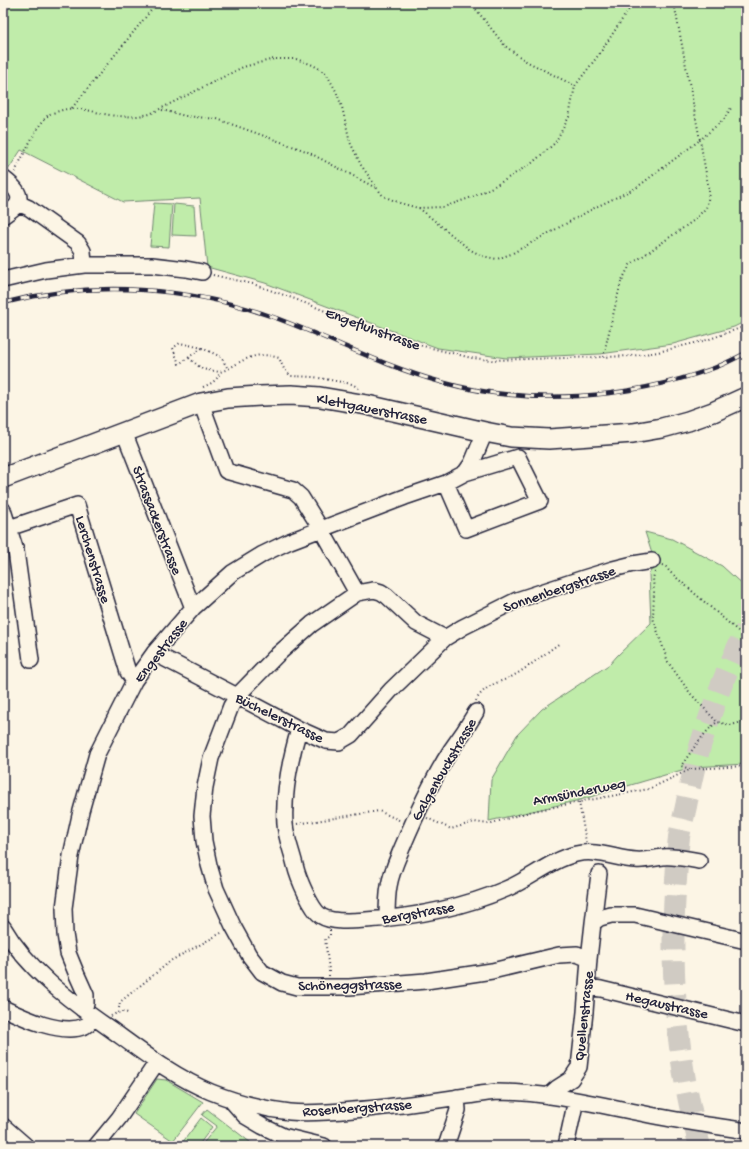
<svg xmlns="http://www.w3.org/2000/svg" width="749" height="1149" viewBox="0 0 749 1149" font-family="'Gochi Hand',sans-serif">
<style>
.green{fill:#c0ecaa;stroke:#718772}
.lines{fill:none;stroke-linecap:round;stroke-linejoin:round}
.highway-tunnel{stroke:#d0cbc3;stroke-width:22;stroke-dasharray:22 11;stroke-linecap:butt}
.minor-casing{stroke:#22223b;stroke-width:18}
.major-casing{stroke:#22223b;stroke-width:22}
.path{stroke:#22223b;stroke-width:2;stroke-dasharray:1 3;stroke-linecap:butt}
.minor{stroke:#fcf5e5;stroke-width:15}
.major{stroke:#fcf5e5;stroke-width:19}
.rail-casing{stroke:#22223b;stroke-width:4.5}
.rail{stroke:#fcf5e5;stroke-width:3;stroke-dasharray:9;stroke-linecap:butt}
.labels{text-anchor:middle;stroke-width:3;stroke-linejoin:round;paint-order:stroke}
.street-label{font-size:15px;fill:#22223b;stroke:#fcf5e5}
</style>
<rect width="100%" height="100%" fill="#fcf5e5"/>
<filter id="ink" filterUnits="userSpaceOnUse"><feTurbulence type="fractalNoise" baseFrequency=".025" numOctaves="2"/><feDisplacementMap in="SourceGraphic" scale="8" xChannelSelector="R" yChannelSelector="G"/><feConvolveMatrix kernelMatrix="1 2 1 2 8 2 1 2 1" color-interpolation-filters="sRGB"/></filter>
<g filter="url(#ink)">
<!-- green -->
<path class="green" d="M3,3H746V321L734,327L673,344L600,354L506,358L438,348L265,283L207,267L200,198L123,202L21,150L6,173L3,171Z
M154,203L172,204L169,247L150,246Z
M174,204L194,206L196,236L172,235Z
M645,532L672,539L722,566L746,588V764L692,767L580,800L489,821L491,780L517,735L542,709L610,664L617,656L651,623L649,574L655,563Z
M157,1079L166,1080L203,1102L173,1141L134,1114Z
M207,1109L255,1146H201L217,1126L202,1115Z
M201,1118L212,1127L198,1146H186L182,1143Z"/>
<g class="lines">
<!-- highway-tunnel -->
<path class="highway-tunnel" d="M700,1146C677,1065 670,975 675,891C677,873 677,855 679,837C681,825 685,813 687,801C692,778 697,753 705,731C716,697 730,662 746,630"/>
<defs>
<path id="minor" d="M3,178C11,184 25,195 16,206C12,210 7,213 3,216
M18,203L29,208L78,243L83,251L84,265
M3,280L46,270L84,265H152L186,269L202,272
M201,403L226,471L293,490L301,497L321,529L357,593
M124,432L193,608
M446,483L466,529L540,501L518,457L465,473
M3,510L16,551L31,660
M9,528L77,505L128,672L134,681
M445,638L416,623L387,596L381,592L374,590L368,591L357,593L312,624L277,655L237,696L231,706L211,758L205,787L202,816L204,841L209,865L216,889L233,926L249,955L262,972L282,983L297,987H349L426,981L492,971L559,955L577,954L589,959
M154,653L237,696L299,729L326,741L339,742L351,735L391,690L445,638L463,627L517,600L584,578L613,569L633,564L652,561
M299,729C290,760 283,792 285,824C286,838 292,852 295,865C298,878 311,909 321,916C332,923 353,921 366,920C414,917 462,908 506,889C530,879 551,860 576,854C597,849 616,859 636,860C645,861 654,858 663,857C675,856 687,859 699,861
M387,919C387,908 387,897 389,886C391,873 397,860 402,848C416,815 431,781 451,750C460,738 468,726 476,712
M593,923L599,874
M3,927C27,969 70,1001 109,1028C141,1051 174,1077 211,1092C236,1102 263,1109 290,1112C311,1114 332,1112 353,1110C401,1107 449,1098 496,1092C560,1092 621,1111 683,1121C704,1125 725,1127 746,1131
M587,987L601,989L746,1024
M3,1008C24,1018 62,1036 85,1026C89,1024 91,1021 94,1018
M82,1009L86,1004V995L77,975L68,953L65,934L64,908L71,856L81,811L97,754L134,681L154,653L193,608L232,573L263,554L290,541L405,497L446,483L465,473L472,463L485,432
M548,1096L557,1088L571,1079L579,1067L585,1012L589,959L593,923L600,918L611,915H635L746,941
M231,1100L245,1116L262,1126L283,1136L324,1146
M3,1126L26,1146
M96,1146L119,1118L157,1062
M446,1146L458,1110L457,1097
M566,1146L576,1100"/>
<path id="major" d="M3,478L201,403L228,398L260,396L291,395L320,397L367,405L485,432L511,437L549,439L633,433L662,428L688,421L713,412L746,397"/>
</defs>
<!-- minor casing -->
<use href="#minor" class="minor-casing"/>
<!-- major casing -->
<use href="#major" class="major-casing"/>
<!-- path -->
<path class="path" d="M471,3L505,46L526,61L575,86
M72,108L157,3
M162,110L185,116L217,119L306,151L376,188
M15,172C22,158 38,122 50,114C52,113 56,112 59,111C79,104 98,115 119,116C130,117 140,116 150,114L243,67L274,59H296L313,65L326,73L336,91L342,107L350,142L361,165L377,188L383,196L400,203L418,208L444,207L475,196L500,183L532,163L555,143L569,117L575,86L600,53L633,3
M419,208L469,249L482,256L497,259L511,254L596,207L636,188L700,140L674,3
M213,275L253,284L295,299L378,332L411,343L472,358L492,360L603,357L631,356L658,352L707,340L746,326
M202,348L179,364L173,348L180,343L202,348L221,357L228,369C246,358 258,351 279,358L284,369L291,376L314,377L352,384L360,389
M603,357L621,282L630,265L693,221L706,208L708,200L709,190L700,140L724,119L731,108
M189,358L202,369L220,372L228,369
M203,387C212,383 217,381 220,372
M662,565L666,567L670,572L746,638
M655,572L653,578L654,592L653,618L668,662L690,693L717,722L731,725L746,721
M476,701C478,696 482,692 486,689C493,683 503,681 511,677C528,668 544,654 560,643
M690,769L681,766C692,751 702,734 717,722
M579,802L586,842
M427,818L451,829L474,822L489,824L529,812L579,802L649,789L691,769L746,766
M297,824L379,811L401,821
M329,976V970L325,939L330,936V930
M119,1008L120,1002L172,960L223,932
M111,1016C116,1013 124,1010 129,1014"/>
<!-- minor -->
<use href="#minor" class="minor"/>
<!-- major -->
<use href="#major" class="major"/>
<defs>
<path id="rail" d="M3,303C94,280 188,286 276,318C332,339 383,366 441,382C530,407 628,399 714,368C725,364 736,358 746,353"/>
</defs>
<!-- rail casing -->
<use href="#rail" class="rail-casing"/>
<!-- rail -->
<use href="#rail" class="rail"/>
</g>
</g>
<g class="labels">
<!-- street labels -->
<g class="street-label">
<text transform="translate(373 328) rotate(20)" y="5">Engefluhstrasse</text>
<text transform="translate(372 408) rotate(11)" y="5">Klettgauerstrasse</text>
<text transform="translate(158 520) rotate(69)" y="5">Strassackerstrasse</text>
<text transform="translate(94 559) rotate(73)" y="5">Lerchenstrasse</text>
<text transform="translate(559 588) rotate(-19)" y="5">Sonnenbergstrasse</text>
<text transform="translate(160 650) rotate(-52)" y="5">Engestrasse</text>
<text transform="translate(280 717) rotate(26)" y="5">Büchelerstrasse</text>
<text transform="translate(443 769) rotate(-60)" y="5">Galgenbuckstrasse</text>
<text transform="translate(579 791) rotate(-11)" y="5">Armsünderweg</text>
<text transform="translate(418 912) rotate(-10)" y="5">Bergstrasse</text>
<text transform="translate(350 984) rotate(-1)" y="5">Schöneggstrasse</text>
<text transform="translate(667 1004) rotate(13)" y="5">Hegaustrasse</text>
<text transform="translate(583 1016) rotate(-84)" y="5">Quellenstrasse</text>
<text transform="translate(357 1107) rotate(-4)" y="5">Rosenbergstrasse</text>
</g>
</g>
<!-- margin -->
<rect width="749" height="1149" fill="none" stroke="#fcf5e5" stroke-width="16"/>
<rect x="8" y="8" width="733" height="1133" fill="none" stroke="#22223b" stroke-width="1.5" filter="url(#ink)"/>
</svg>
